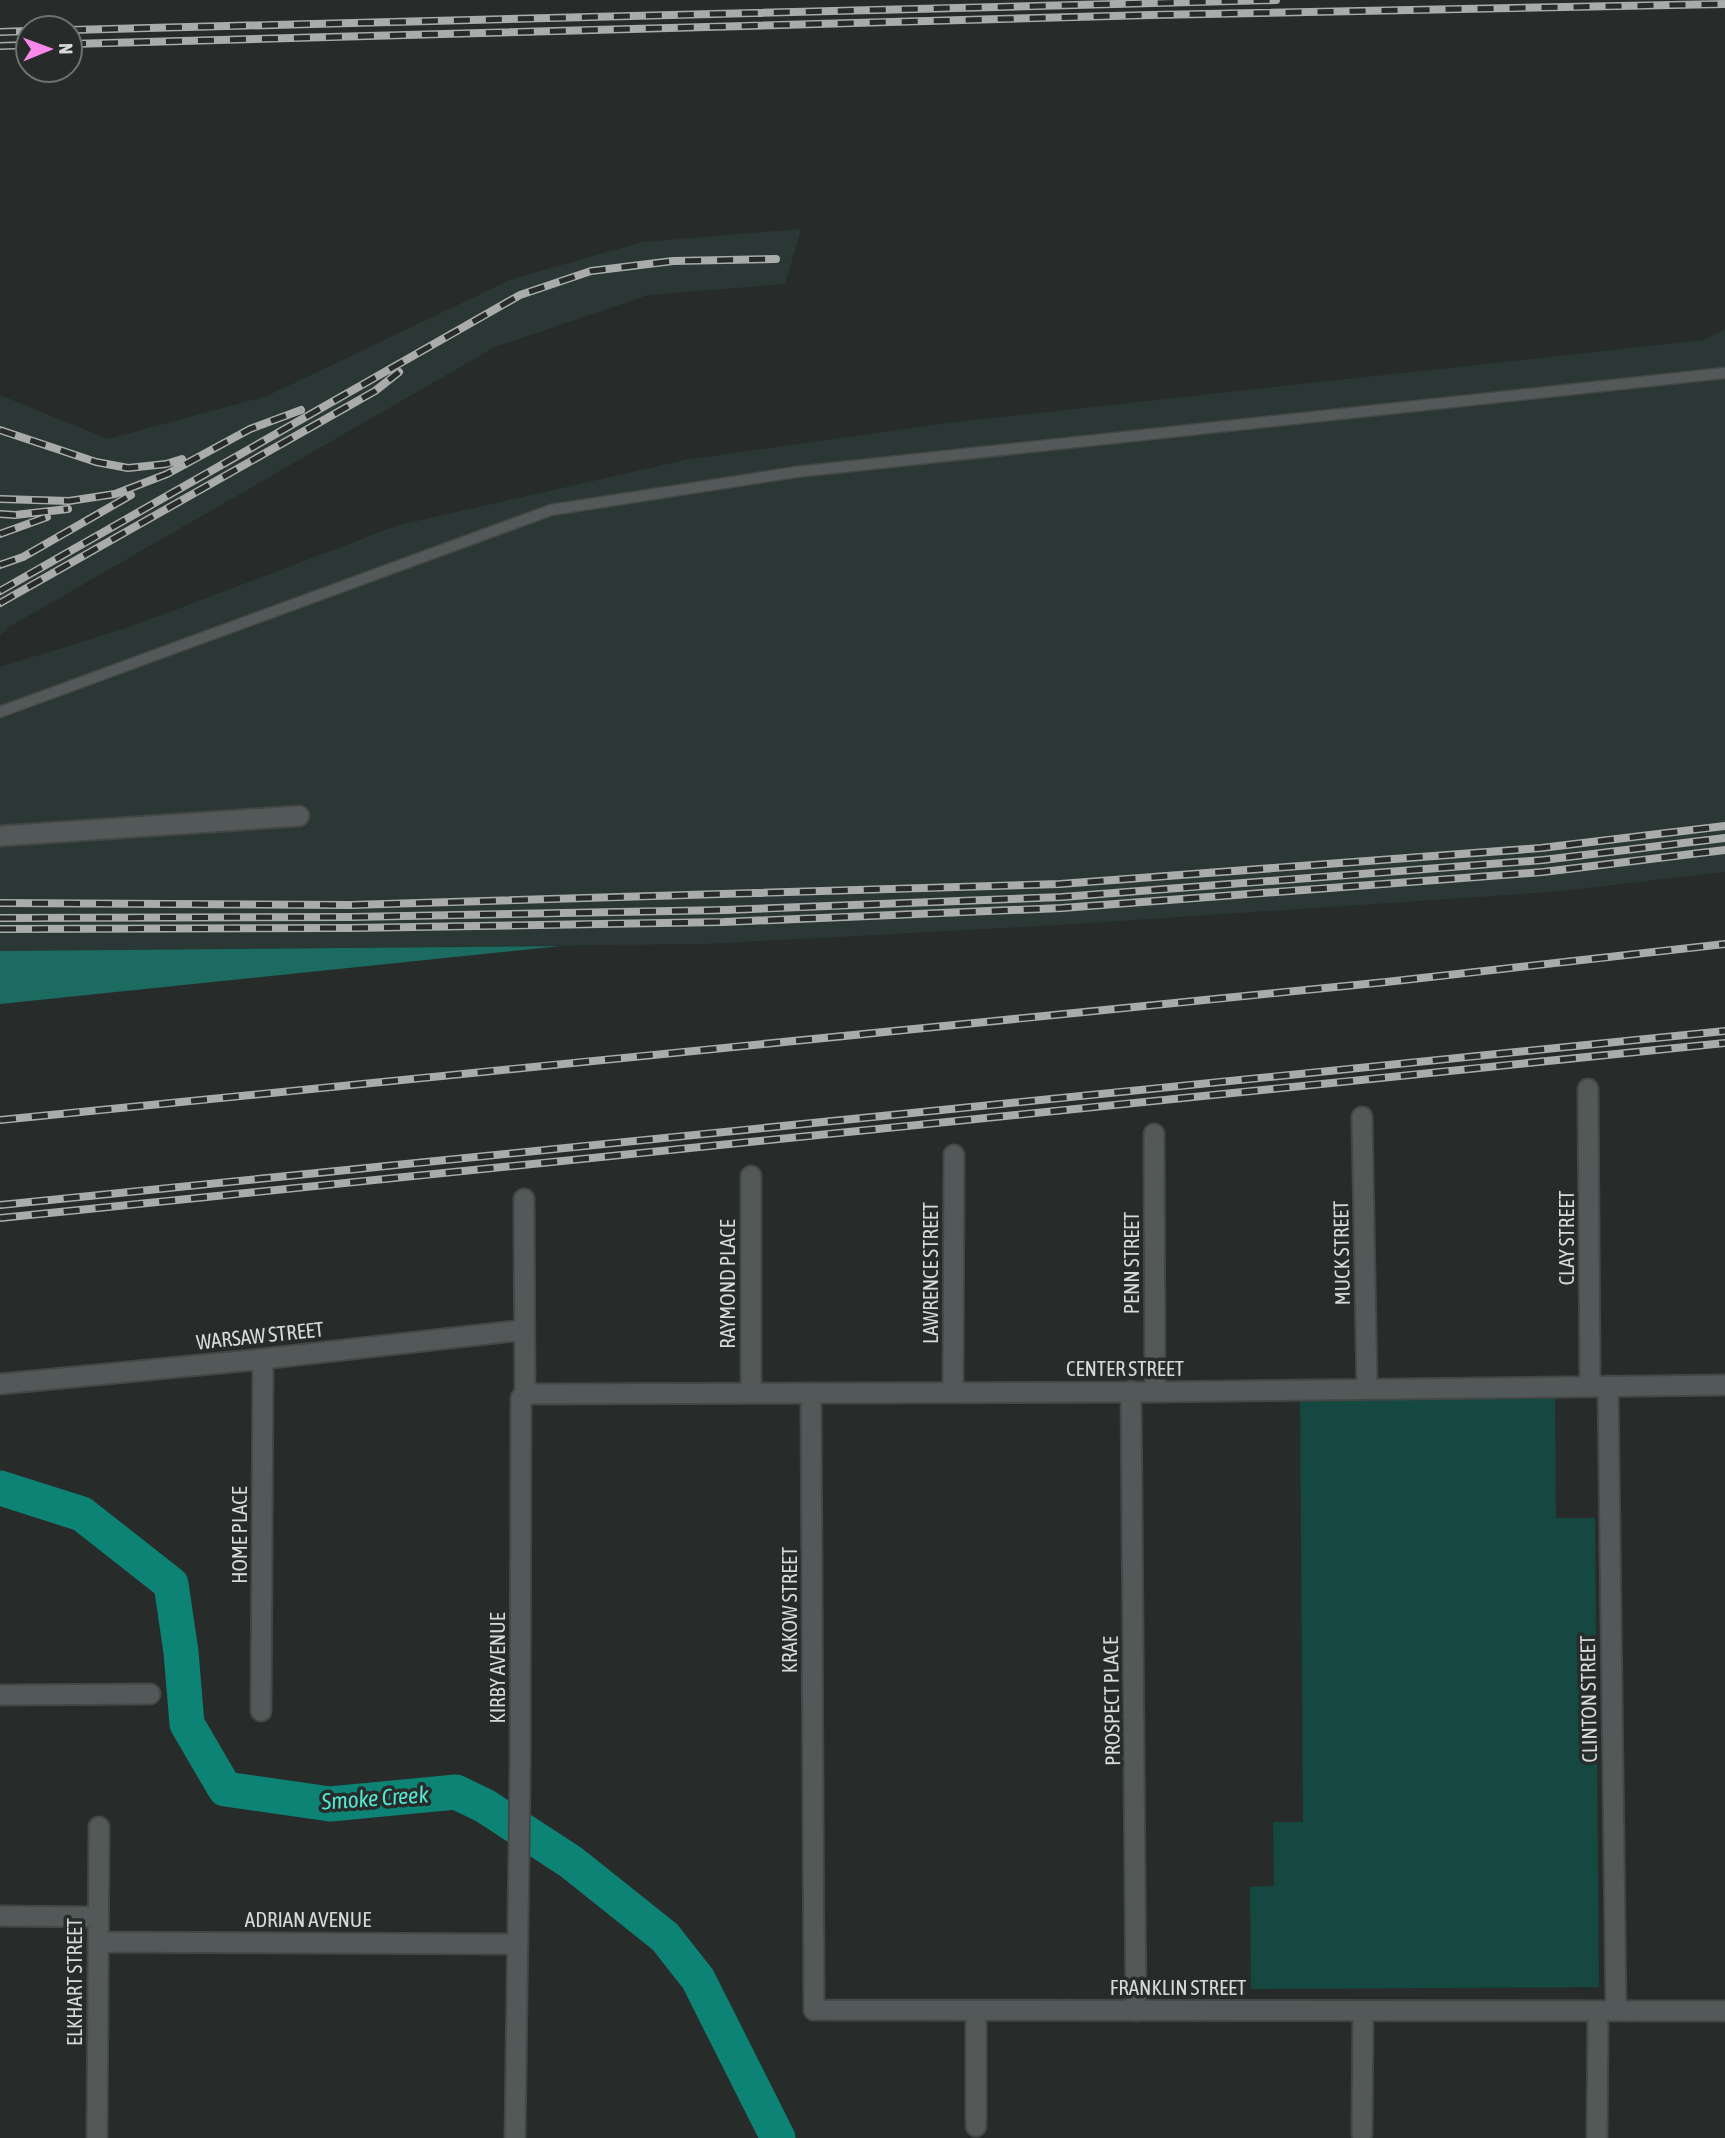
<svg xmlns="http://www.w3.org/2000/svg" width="1725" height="2138" viewBox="0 0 1725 2138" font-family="'Asap Condensed',sans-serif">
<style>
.built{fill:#2b3735}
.green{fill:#144840}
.forest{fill:#1b6b61}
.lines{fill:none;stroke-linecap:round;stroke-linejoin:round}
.river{stroke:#0c8375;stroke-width:35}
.service-casing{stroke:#444746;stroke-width:13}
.minor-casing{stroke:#444746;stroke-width:23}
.service{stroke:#535958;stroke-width:10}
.minor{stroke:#535958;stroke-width:19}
.rail-casing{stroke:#a9acab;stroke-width:8}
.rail{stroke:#272c2b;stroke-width:5;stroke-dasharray:16;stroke-linecap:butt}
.labels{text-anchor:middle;stroke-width:7;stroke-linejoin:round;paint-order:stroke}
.street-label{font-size:21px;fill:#d7dad9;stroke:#272c2b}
.water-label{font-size:23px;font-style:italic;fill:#56e5d0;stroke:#272c2b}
</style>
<rect width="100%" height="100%" fill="#272c2b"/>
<!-- built -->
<path class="built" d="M801,229L785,284L648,295L495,347L9,627L0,635V395L108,439L267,396L512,279L643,242Z
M1725,329V872L1552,892L1059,925L705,944L0,951V667L130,627L399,525L685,460L947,423L1704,340Z"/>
<!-- green -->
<path class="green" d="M1555,1393L1556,1518H1595L1599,1987L1251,1989L1250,1887L1274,1886L1273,1822H1303L1300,1395Z"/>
<!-- forest -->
<path class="forest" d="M561,946L0,1004V951Z"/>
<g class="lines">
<!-- river -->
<path class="river" d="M0,1488L82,1514L171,1584L181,1652L187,1724L225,1789L330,1804L456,1792L485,1806L571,1862L665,1937L698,1979L778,2138"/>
<defs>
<path id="service" d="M0,712L551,510L796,472L1725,373"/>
<path id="minor" d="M0,836L299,816
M1588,1089L1590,1386
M1362,1117L1367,1388
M1154,1134L1155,1392
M751,1176V1393
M0,1384L253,1360L524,1330
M1608,1386L1616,2011
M1131,1391L1136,2011
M953,1392L954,1155
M811,1393L814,2010L1725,2011
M525,1394L1155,1392L1725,1385
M0,1695L150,1694
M261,1711L263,1359
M0,1916L98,1917
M98,1942L517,1944
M976,2011V2126
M1362,2134L1363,2011
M97,2138L99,1827
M515,2138L520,1774L521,1398L525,1394L524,1199
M1597,2138L1598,2011"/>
</defs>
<!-- service casing -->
<use href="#service" class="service-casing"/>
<!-- minor casing -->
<use href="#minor" class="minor-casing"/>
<!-- service -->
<use href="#service" class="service"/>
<!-- minor -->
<use href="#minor" class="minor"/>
<defs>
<path id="rail" d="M70,30L1276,0
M0,32L28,31
M70,44L1151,15L1725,4
M0,46L28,45
M0,430L96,462L128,468L166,464L182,459
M0,499L69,501L115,494L167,474L250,429L301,410
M0,514L15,515L68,509
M0,534L47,517
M0,565L23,557L131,495
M0,591L520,295L591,271L673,261L776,259
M0,603L375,391L399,372
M0,903L351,905L1060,884L1541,848L1725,826
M0,918L352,917L726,910L1062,897L1543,860L1725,838
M0,929L351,928L724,922L1062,908L1543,872L1725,850
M0,1120L1386,982L1725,944
M0,1205L1725,1031
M0,1218L1725,1043"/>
</defs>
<!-- rail casing -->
<use href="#rail" class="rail-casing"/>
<!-- rail -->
<use href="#rail" class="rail"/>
</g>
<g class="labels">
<!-- street labels -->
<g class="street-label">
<text transform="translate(1567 1238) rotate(-90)" y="7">CLAY STREET</text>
<text transform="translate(1342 1253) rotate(-91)" y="7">MUCK STREET</text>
<text transform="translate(1132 1263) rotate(-90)" y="7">PENN STREET</text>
<text transform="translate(931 1273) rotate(-90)" y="7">LAWRENCE STREET</text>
<text transform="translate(728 1284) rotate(-90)" y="7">RAYMOND PLACE</text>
<text transform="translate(260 1336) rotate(-6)" y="7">WARSAW STREET</text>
<text x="1125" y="1376">CENTER STREET</text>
<text transform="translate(240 1535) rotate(-90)" y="7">HOME PLACE</text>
<text transform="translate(790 1610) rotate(-90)" y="7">KRAKOW STREET</text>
<text transform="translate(498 1668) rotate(-90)" y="7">KIRBY AVENUE</text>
<text transform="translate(1589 1699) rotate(-91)" y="7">CLINTON STREET</text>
<text transform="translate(1112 1701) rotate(-91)" y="7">PROSPECT PLACE</text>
<text x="308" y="1927">ADRIAN AVENUE</text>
<text transform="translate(75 1982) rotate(-90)" y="7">ELKHART STREET</text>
<text x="1178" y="1995">FRANKLIN STREET</text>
</g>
<!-- water labels -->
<g class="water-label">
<text transform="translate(375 1798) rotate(-4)" y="8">Smoke Creek</text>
</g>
</g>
<!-- north arrow -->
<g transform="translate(49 49) rotate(89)"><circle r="33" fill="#272c2b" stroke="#6d7271" stroke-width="2"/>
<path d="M0-5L12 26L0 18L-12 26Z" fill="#f888ea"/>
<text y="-10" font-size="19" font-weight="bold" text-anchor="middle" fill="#d7dad9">N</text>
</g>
</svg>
